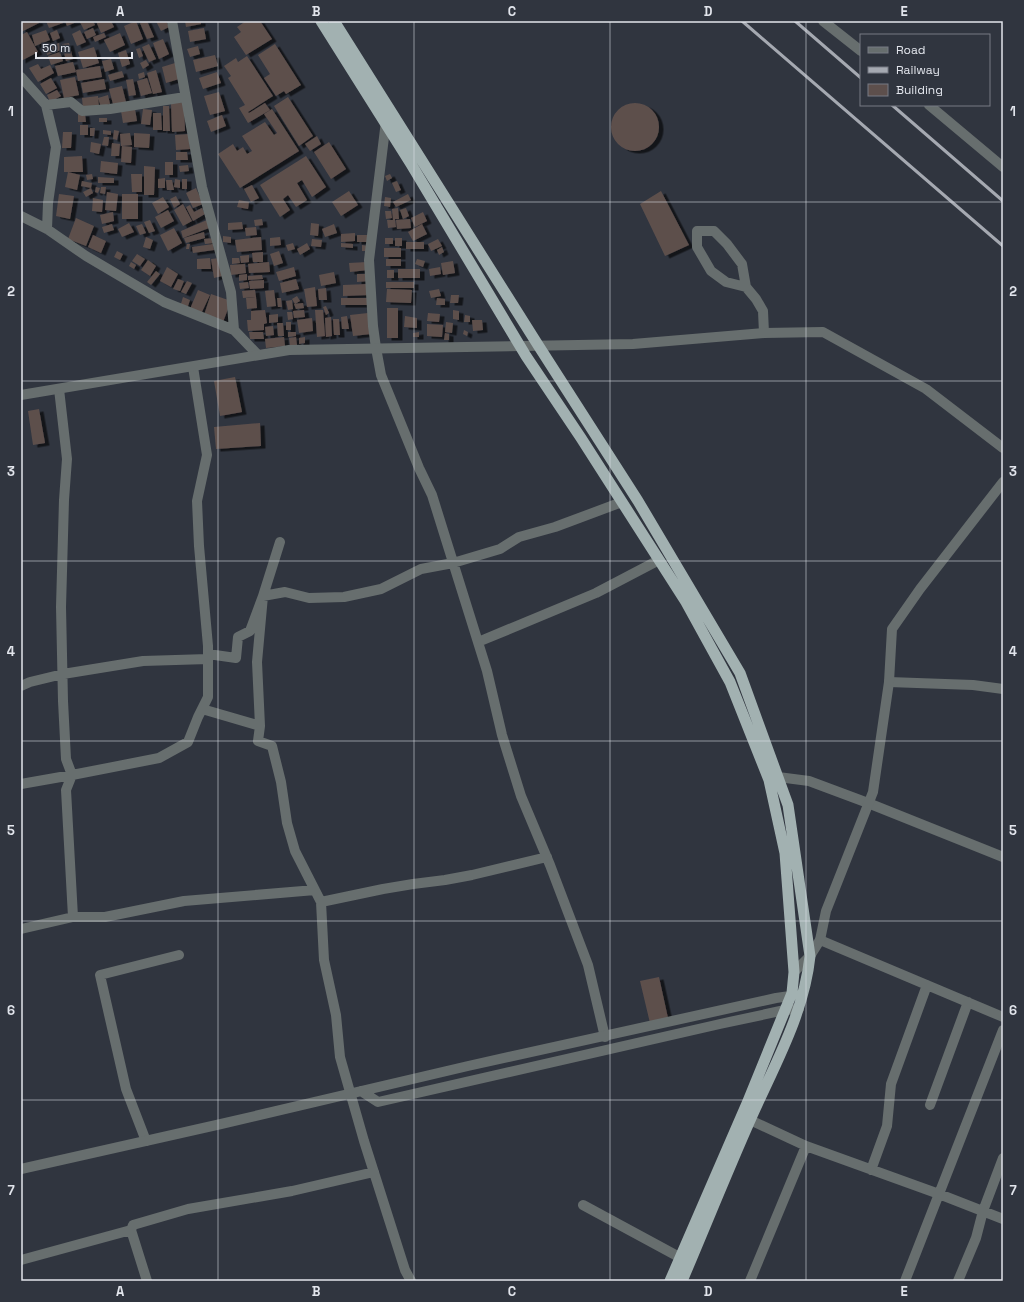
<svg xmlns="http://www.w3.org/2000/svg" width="1024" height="1302" viewBox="0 0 1024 1302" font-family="'Space Grotesk',sans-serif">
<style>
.building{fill:#5d4f4c;filter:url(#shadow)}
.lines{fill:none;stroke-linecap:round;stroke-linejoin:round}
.minor{stroke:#676e6e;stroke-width:10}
.tertiary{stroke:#676e6e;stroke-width:10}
.trunk{stroke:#a2b1b1;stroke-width:11}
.rail{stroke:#a5a9b1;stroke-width:3}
.grid{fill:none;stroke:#e2e5ec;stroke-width:1;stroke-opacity:0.55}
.neatline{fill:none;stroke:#e2e5ec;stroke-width:1.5}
.grid-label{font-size:13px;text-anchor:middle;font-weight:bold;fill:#e2e5ec}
</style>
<defs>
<filter id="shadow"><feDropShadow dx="4.5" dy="2.5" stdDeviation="0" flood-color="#0009"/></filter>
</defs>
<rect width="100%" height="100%" fill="#30353f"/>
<!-- building -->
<path class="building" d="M21,21H38L39,23L21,32Z
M46,21H62L63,23L49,28Z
M65,21H79L67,26Z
M83,21H93L95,25L84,30L80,22Z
M96,21H111L114,27L101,33Z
M136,21L143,39L131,44L124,26Z
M145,21H147L154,37L147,39L140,23Z
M156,21H166L169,27L161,31Z
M185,21H201V24L186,27Z
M246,21H260L272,39L246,55L234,37L241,32L237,27Z
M93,28L96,35L87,39L84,32Z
M204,28L206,39L190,42L188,31Z
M46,30L50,40L35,46L32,35Z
M57,30L60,38L53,41L50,33Z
M80,30L86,42L77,46L72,34Z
M27,32L38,52L21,61V35Z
M104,33L106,37L95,42L93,37Z
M120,33L125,45L110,52L104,40Z
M163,39L169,54L159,59L153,43Z
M59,43L61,50L47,55L45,48Z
M69,43L73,59L66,61L62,44Z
M149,44L156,59L149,62L142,47Z
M275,44L301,85L286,94L284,91L276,96L264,78L270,74L258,55Z
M198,46L200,54L190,57L187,49Z
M94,47L99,63L83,68L78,52Z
M140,48L143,56L139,58L136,49Z
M126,50L130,64L122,67L118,53Z
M60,52L63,61L51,65L48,56Z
M215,55L218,66L196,72L193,60Z
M247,56L273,96L248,112L249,113L265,103L270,110L248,123L239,108L245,105L228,78L231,76L224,66L236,58L238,62Z
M111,59L114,69L105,72L102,61Z
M146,60L149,65L143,69L140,63Z
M73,62L76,72L58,76L55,66Z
M175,63L179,79L166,83L162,67Z
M38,64L41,69L50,65L54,73L38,82L29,68Z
M100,66L102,77L78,81L76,70Z
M156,70L162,92L153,94L147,73Z
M122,71L124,77L110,81L108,75Z
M144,72L145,77L139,79L138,74Z
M217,72L221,83L203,89L199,78Z
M75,77L79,95L64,98L60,80Z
M51,78L57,88L46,94L40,84Z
M147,78L152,93L141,96L137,81Z
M104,79L106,89L83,93L81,83Z
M133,79L136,95L129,96L126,80Z
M122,86L126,102L113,104L109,89Z
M57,90L61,96L50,102L47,95Z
M219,92L225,111L210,115L204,96Z
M108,95L110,104L101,107L98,98Z
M98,96L99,107L83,109L82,98Z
M288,97L313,136L299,146L274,106Z
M184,102L185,131L172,132L171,103Z
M611 127a24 24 0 1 1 48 0a24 24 0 1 1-48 0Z
M163,106H169L170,131H163Z
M135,109L137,121L123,123L121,111Z
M143,109L152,110L150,125L141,124Z
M272,109L299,151L240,188L218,154L233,144L237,151L243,147L247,154L252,151L242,136L265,122L274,135L277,133L264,114Z
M153,113H161L162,130H153Z
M78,114H85L86,122H78Z
M222,115L226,126L211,132L207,121Z
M99,118H107V122H99Z
M80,125H88V135H80Z
M90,128H95L94,136H90Z
M103,130L111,131V135L103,134Z
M114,130L119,131L117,140L113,139Z
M63,132H72L71,148H62Z
M130,133L132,145L121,146L120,134Z
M134,133L150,134L149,148L134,147Z
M189,134L190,149L176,150L175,135Z
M317,136L321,144L310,151L305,144Z
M104,137H109L108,146L102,145Z
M91,142L101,144L99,154L90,152Z
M329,142L346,169L331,179L314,152Z
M112,143L120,144L119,156H111Z
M122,146L132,147L131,163L121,162Z
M176,152H187L188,160H176Z
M82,156L83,172H64V157Z
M306,156L326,187L312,197L302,180L297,183L307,200L296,207L288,195L283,199L290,210L280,217L260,185Z
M101,161L118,163L117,174L100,172Z
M165,162H173V175H165Z
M188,165L189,171L180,172L179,166Z
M144,166L155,167L154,195H144Z
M68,172L80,175L77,190L65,187Z
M92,174L93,179L87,180L86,175Z
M131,174H142V192H132Z
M390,174L392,178L387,181L385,176Z
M98,177L114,178V183H98Z
M165,178V188H158V179Z
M175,179L180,180V188L174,187Z
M182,179H187V189H182Z
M166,180H172L174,190H167Z
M82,181L92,183L91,188L81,186Z
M397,181L401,190L396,192L392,183Z
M252,185L259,198L251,202L244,189Z
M96,187L100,188L98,193L95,192Z
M101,187H106L105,194L100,193Z
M91,188L93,193L86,197L83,192Z
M196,188L203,204L193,208L186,193Z
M349,191L358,205L341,216L332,202Z
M661,191L689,245L665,256L640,204Z
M107,192L118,194L116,211L105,210Z
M59,194L74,196L70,219L56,216Z
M122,194H138V219H122Z
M408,194L411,200L396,207L393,202Z
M176,196L180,204L174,208L170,199Z
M163,197L169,207L158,214L152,203Z
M385,197L391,198L390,207L384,206Z
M93,198L103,200L102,212L92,211Z
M239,200L249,202L248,209L237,207Z
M183,204L192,221L183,226L174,210Z
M190,205L194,212L202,208L205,214L193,221L186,207Z
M398,208L399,219H395L396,227L388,228L387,220H393L392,209Z
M406,208L409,216L403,219L400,210Z
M168,210L174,221L161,228L155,217Z
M385,211H391L392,218L386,219Z
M113,212L114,221L102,224L100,215Z
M423,212L427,221L415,227L411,218Z
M76,218L94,226L86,246L68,239Z
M262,219L263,225L255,226L254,220Z
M410,219L411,228L397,229L396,220Z
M150,220L155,231L149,233L144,222Z
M207,220L209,228L183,238L181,231Z
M242,222L243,229L228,230V223Z
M129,223L134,232L122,237L118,229Z
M311,223L319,224L318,236L310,235Z
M112,224L114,230L104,233L102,227Z
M142,224L146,233L140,235L136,226Z
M334,224L337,233L325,237L322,229Z
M422,224L427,234L413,241L408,232Z
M256,227L257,235L246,236L245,228Z
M174,228L182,243L168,251L160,235Z
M204,232L205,238L186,243L184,238Z
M355,233V241L341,242V234Z
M93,235L106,241L101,253L88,247Z
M357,235H369V242H357Z
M223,236L231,237V243L223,242Z
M146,237L153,240L150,249L143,247Z
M261,237L262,250L237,252L235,240Z
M280,237L281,245L270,246V238Z
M214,238L215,243L205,244L204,239Z
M385,238H393V244H385Z
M395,238H402V246H395Z
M312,239L322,240L321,247L311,246Z
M438,239L442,246L431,251L428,244Z
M406,242H424V249H406Z
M293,243L295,249L288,251L286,245Z
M307,243L310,249L300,255L297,249Z
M341,243L353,244V248L341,247Z
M187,244H190L189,249H186Z
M213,244L214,250L193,253L192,247Z
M362,245L368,246V251H362Z
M442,247L444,252L439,255L437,250Z
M384,248H401V257H384Z
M117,251L123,254L120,260L114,257Z
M279,251L283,263L274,266L270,254Z
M263,252V262H253L252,253Z
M137,254L145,259L140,266L132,261Z
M249,255V262L241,263L240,256Z
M210,258L211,269H197V259Z
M219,258L222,276L214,278L211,259Z
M232,258H239L240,263L232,264Z
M386,259H401V266H386Z
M417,259L425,261L423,267L415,264Z
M148,260L156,266L150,276L141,270Z
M453,261L455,273L443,275L441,263Z
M131,262L136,265L134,269L129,266Z
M269,262L270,272L249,273L248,264Z
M367,262L368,270L350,272L349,263Z
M245,264L246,273L231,275L230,265Z
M167,267L178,274L171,287L160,281Z
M294,267L296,276L279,281L276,272Z
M440,267L441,274L430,276L429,269Z
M398,269H420V278H398Z
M387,270H394V278H387Z
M156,271L160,274L151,285L147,282Z
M334,272L336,283L321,286L319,275Z
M247,274V280L239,281V275Z
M357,274H369V281L357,282Z
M262,275L263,279L248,280V276Z
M178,279L184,281L180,291L173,289Z
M296,279L299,289L282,293L280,283Z
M264,280V288L250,289L249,281Z
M187,281L192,283L186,294L181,292Z
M248,282L249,288L240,289L239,283Z
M386,282H414V288H386Z
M368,284L369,295L343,296V285Z
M315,287L317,306L307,307L304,289Z
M326,288L327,300H319L318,289Z
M387,289L412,290L411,303L386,302Z
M439,289L441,296L431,298L429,291Z
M198,290L210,295L201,314L190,309Z
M255,290L256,297L243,298L242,291Z
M274,290L276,306L267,307L265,291Z
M211,294L231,301L223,322L204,315Z
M451,295H459L458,303H450Z
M297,296L300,301L295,304L292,299Z
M183,297L190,300L187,309L180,307Z
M256,297L257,308L247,309L246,298Z
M277,298H281L282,307H278Z
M341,298H368V305H341Z
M437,298L445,299V305H436Z
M292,300L293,309L288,310L286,301Z
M303,303L304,308L296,309L294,304Z
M326,306L329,313L326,315L323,307Z
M387,308H398V338H387Z
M265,310L267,323L264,324V330L248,331L247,320H251V311Z
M304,310L305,317L294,318L293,311Z
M315,310H323L325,336L317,337Z
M453,310L459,311V320L453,319Z
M287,312H292L293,319L288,320Z
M368,313L371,334L353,336L350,315Z
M428,313L440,314L439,322L427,321Z
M278,314V322L269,323V315Z
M465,315L470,316V322H464Z
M347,316L349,329H342L341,317Z
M405,316L417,318V328L404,327Z
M331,317L332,336L326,337L325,318Z
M312,318L313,331L299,333L297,320Z
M333,319H339L340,335H334Z
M472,320H482L483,330L473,331Z
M286,322H291V330H286Z
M446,322L453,323L452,333L445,332Z
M277,323H283L284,336H278Z
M427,324L443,325L442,337L427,336Z
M273,326L274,335L266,336L265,327Z
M464,330L468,332L467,336L463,334Z
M249,332H263L264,339H250Z
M288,332H296V336L288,337Z
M419,332V337H413V333Z
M445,333L449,334V340H444Z
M284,337L285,346L266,348L265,339Z
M296,337L297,345L290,346L289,338Z
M305,337V343L299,344V338Z
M235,377L242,412L220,416L214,381Z
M39,409L45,443L33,445L28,411Z
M260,423L261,446L216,449L214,427Z
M659,977L668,1018L650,1023L640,981Z"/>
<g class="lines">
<!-- minor -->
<path class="minor" d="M172,21L202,187L231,292L234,330
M823,21L861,51
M21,77L46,105L56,147L48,203L47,229
M46,105L71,102L82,111L110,109L185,97
M929,105L1003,167
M386,121L369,260L373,326L376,348L381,375L419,468L432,495L487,671L502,735L521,796L550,865L588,965L605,1037
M21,216L47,229L86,256L164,302L234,330L258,355
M746,287L726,282L711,271L697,247V231H714L727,244L742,264L746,287L756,299L763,311L764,333
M59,389L67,459L64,500L61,607L63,701L66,759L72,775L159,758L188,742L198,717L208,697V646L199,546L197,501L207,455L193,367
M478,642L596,593L659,560
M208,654L236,658L238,637L250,631L263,596L285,592L309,598L344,597L381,589L421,569L453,563L500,549L519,537L555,527L622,502
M889,682L973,685L1003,689
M21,686L30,682L63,674L143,661L208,659
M202,709L260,726L258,741L272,746L281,782L287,823L295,851L321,902L324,960L336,1015L340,1057L364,1141L405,1270L411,1281
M260,726L257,662L263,596L280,542
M771,779L778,777L809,781L868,803L1003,857
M21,784L72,775L66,790L73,917L21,929
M321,902L383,889L413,884L445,880L472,875L547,857
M73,917H105L184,901L315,890
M820,940L1003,1017
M930,1105L968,1002
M750,1120L806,1146L939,1194L1003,1219
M146,1141L126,1089L100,975L179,955
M871,1170L887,1126L891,1084L927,985
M583,1205L681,1258
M131,1230L147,1281
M21,1260L131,1230L133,1225L188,1209L292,1191L374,1172
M750,1281L806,1146
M905,1281L1003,1030
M958,1281L976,1238L983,1211L1003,1158"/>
<!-- tertiary -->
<path class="tertiary" d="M21,395L289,350L633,344L764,333L823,332L926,389L1003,448
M794,972L810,956L820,940L826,911L873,792L889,682L892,629L920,589L1003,482
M361,1091L378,1102L720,1024L785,1010L799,1009
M21,1169L221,1124L468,1066L776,998L797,995"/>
<!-- trunk -->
<path class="trunk" d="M321,21L411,164L526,356L581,438L686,602L730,682L769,780L785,853L794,972L792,993L748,1101L670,1281
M334,21L538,345L638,501L740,673L788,805L810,956C804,1014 774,1066 751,1118C727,1172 705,1227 682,1281"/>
<!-- rail -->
<path class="rail" d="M742,21L1003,246
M795,21L861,78
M892,105L1003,201"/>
</g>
<!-- grid -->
<path class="grid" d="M218,21V1281M414,21V1281M610,21V1281M806,21V1281M21,202H1003M21,381H1003M21,561H1003M21,741H1003M21,921H1003M21,1100H1003"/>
<!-- border -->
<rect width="1024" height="1302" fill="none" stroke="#30353f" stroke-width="44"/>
<!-- legend -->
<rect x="860" y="34" width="130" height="72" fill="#30353f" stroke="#777b84"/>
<rect x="868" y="47" width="20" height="6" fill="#676e6e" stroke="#777b84"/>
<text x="896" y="54" font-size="12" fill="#e2e5ec">Road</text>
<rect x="868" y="67" width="20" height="6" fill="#a5a9b1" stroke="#777b84"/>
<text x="896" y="74" font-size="12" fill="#e2e5ec">Railway</text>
<rect x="868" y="84" width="20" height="12" fill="#5d4f4c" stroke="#777b84"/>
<text x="896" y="94" font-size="12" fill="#e2e5ec">Building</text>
<!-- scale -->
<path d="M36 52v6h96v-6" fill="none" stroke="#e2e5ec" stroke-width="2"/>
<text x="42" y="52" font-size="12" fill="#e2e5ec" stroke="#30353f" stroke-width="3" paint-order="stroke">50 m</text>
<rect x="22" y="22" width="980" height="1258" class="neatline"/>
<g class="grid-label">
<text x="120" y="16">A</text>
<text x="316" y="16">B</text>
<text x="512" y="16">C</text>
<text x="708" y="16">D</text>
<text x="904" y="16">E</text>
<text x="11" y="116">1</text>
<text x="1013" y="116">1</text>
<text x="11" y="296">2</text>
<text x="1013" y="296">2</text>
<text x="11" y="476">3</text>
<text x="1013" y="476">3</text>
<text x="11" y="656">4</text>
<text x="1013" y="656">4</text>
<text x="11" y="835">5</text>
<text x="1013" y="835">5</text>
<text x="11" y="1015">6</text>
<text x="1013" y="1015">6</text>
<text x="11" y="1195">7</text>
<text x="1013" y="1195">7</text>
<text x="120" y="1296">A</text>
<text x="316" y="1296">B</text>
<text x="512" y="1296">C</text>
<text x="708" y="1296">D</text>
<text x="904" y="1296">E</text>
</g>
</svg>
